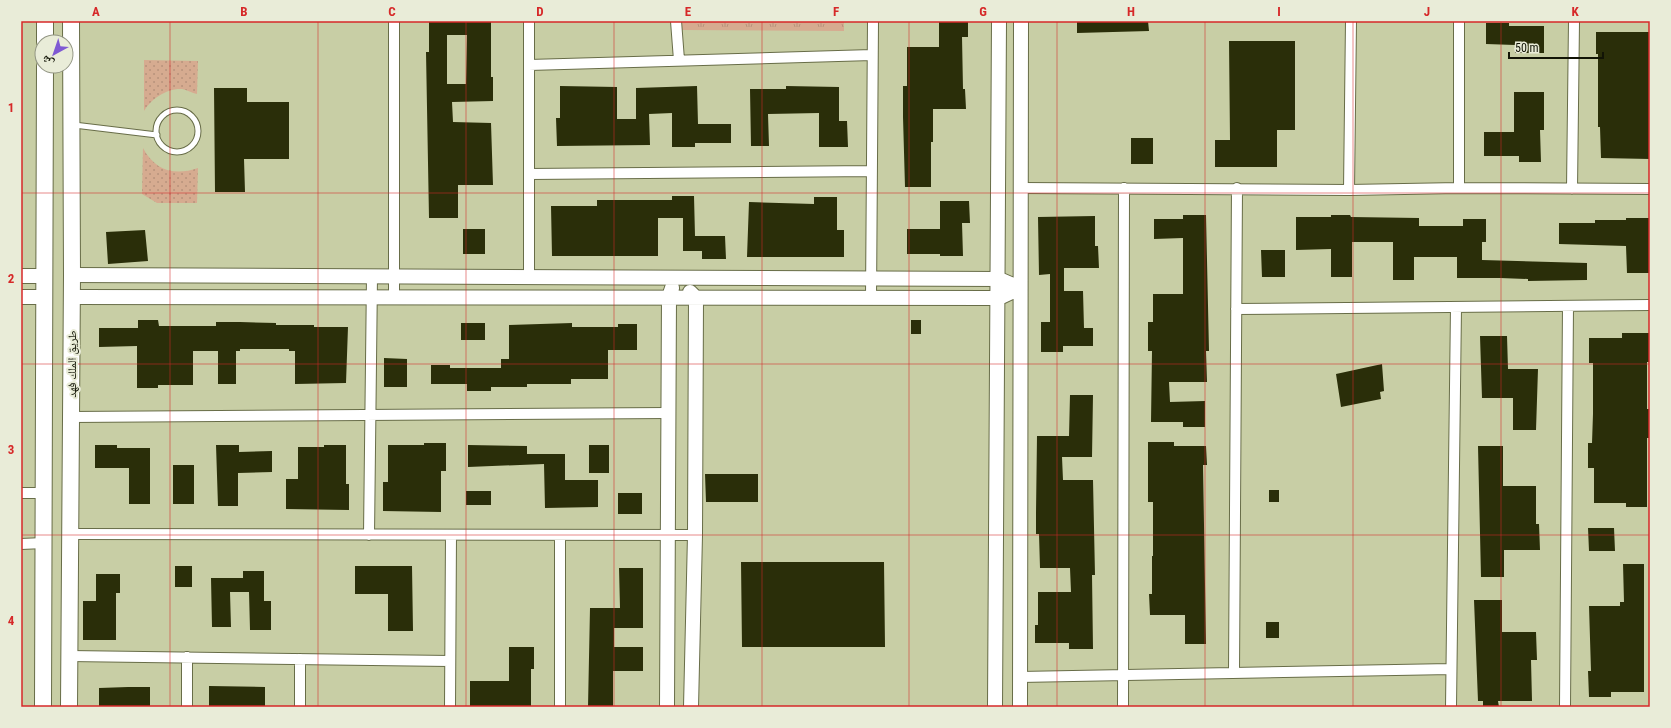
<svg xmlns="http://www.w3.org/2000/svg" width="1671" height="728" viewBox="0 0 1671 728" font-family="'Roboto Condensed','Noto Naskh Arabic',sans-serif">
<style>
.grass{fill:url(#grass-dots)}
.park{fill:url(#park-tufts)}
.building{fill:#2a2e09;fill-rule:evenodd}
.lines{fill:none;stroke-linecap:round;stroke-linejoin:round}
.lane-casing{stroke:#686d48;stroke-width:7}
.street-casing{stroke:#686d48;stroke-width:12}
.secondary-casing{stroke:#686d48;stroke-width:16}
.primary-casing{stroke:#686d48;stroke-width:18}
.lane{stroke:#fff;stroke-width:5}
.street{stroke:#fff;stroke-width:10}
.secondary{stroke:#fff;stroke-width:14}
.primary{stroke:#fff;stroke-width:16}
.grid{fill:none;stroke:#d62828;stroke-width:1;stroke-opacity:0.55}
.labels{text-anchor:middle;stroke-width:4;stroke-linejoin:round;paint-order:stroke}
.street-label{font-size:12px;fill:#121406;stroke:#e9ecd8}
.neatline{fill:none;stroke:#d62828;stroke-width:1.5}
.grid-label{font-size:13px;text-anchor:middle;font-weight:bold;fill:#d62828}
</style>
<defs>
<pattern id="grass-dots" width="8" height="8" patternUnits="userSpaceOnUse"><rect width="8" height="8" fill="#d6ab90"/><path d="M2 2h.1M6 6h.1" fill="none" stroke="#b7927b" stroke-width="1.8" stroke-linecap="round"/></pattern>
<pattern id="park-tufts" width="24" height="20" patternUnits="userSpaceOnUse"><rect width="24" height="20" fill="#d6ab90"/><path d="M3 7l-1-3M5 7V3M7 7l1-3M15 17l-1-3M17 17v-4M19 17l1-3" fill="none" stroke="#b7927b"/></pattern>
</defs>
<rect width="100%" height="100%" fill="#c8cea5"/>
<!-- grass -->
<path class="grass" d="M144,60L198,61L197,94C192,93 187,90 182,89C167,88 151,99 144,111Z
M143,148C155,171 175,176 198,168L197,203H157L142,194Z"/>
<!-- park -->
<path class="park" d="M681,21H844V31L681,30Z"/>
<!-- building -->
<path class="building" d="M429,21H491V77H493V101L452,102L453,122L491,123L493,185H458V218H429L426,52H429ZM447,35H467L466,84H447Z
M939,21H968V37H962L963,89H965L966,109H933V142H931V187H905L903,117V86H907V47H939Z
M1077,21H1148L1149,31L1077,33Z
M1486,23H1509V26H1544V53H1515V45L1486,44Z
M1596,32H1650V159L1601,158L1600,127H1598V54H1596Z
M1229,41H1295V130H1277V167H1215V140H1230Z
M560,86L617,87V119H636V88L697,86L698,124H731V143H695V147H672V113L649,114L650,145L557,146L556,118H560Z
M786,86L839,87V121H847L848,147H819V113L768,114L769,146H751L750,89H786Z
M214,88H247V102H289V159H244L245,192H215Z
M1514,92H1544V130H1540L1541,162H1519V156H1484V132H1514Z
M1131,138H1153V164H1131Z
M672,196H694L695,236H725L726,259H702V251H683V218H658V256H552L551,206H597V200H672Z
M814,197H837V230H844V257H747L749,202L814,204Z
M940,201H969L970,223H962L963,256H940V254H907V229H940Z
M1183,215H1206L1209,351H1206L1207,382H1169L1170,402L1205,401V427H1183V422H1151L1152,351H1148V322H1153V294H1183V238L1154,239V219H1183Z
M1331,215H1350L1351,217L1419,218V226H1463V219H1486V242H1482V260L1587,263V280L1528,281V279L1500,278H1457V257H1414V280H1393V242H1352V277H1331V249L1296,250V217H1331Z
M1095,216V246H1098L1099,268H1064V291H1083L1084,328H1093V346H1063V352H1041V322H1050V274L1039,275L1038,217Z
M1626,218H1650L1649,273H1627L1626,246L1559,244V223H1595V220H1626Z
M463,229H485V254H463Z
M145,230L148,261L108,264L106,232Z
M1261,250H1285V277H1262Z
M138,320H158L159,326H216V322H240L276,323V325H314V327H348L346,383L295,384V351H289V349H240V351H236V384H218V351H193V385H158V388H137V346L99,347V328H138Z
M911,320H921V334H911Z
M461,323H485V340H461Z
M572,323V327H618V324H637V350H608V379H571V384H527V387H491V391H467V384H431V365H450V368H501V359H509V325Z
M1622,333H1650V362H1647V409H1650V438H1647V507H1626V503H1594V468H1588V443H1592L1593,414V363H1589V338H1622Z
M1480,336H1507L1508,369H1538L1536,430H1513V398H1482Z
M384,358L407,359V387H384Z
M1382,364L1384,391L1380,392L1381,399L1341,407L1336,374Z
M1070,395H1093L1092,457H1062L1063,480H1093L1095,575H1092L1093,649H1069V643H1035V625H1038V592H1071L1070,568H1040L1039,534H1036V513L1037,436H1069Z
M1148,442H1174V446H1206L1207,465H1203L1206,644H1185V615H1150L1149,594H1152V556H1153V502H1148Z
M424,443H446V471H441V512L383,511V482H388V445H424Z
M95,445H117V448H150V504H129V468H95Z
M216,445H239V452L272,451V472L238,473V506H218Z
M324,445H346V484H349V510L286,509V479H298V447H324Z
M468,445L527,446V454H565V480H598V507L545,508L544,464L468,467Z
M589,445H609V473H589Z
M1478,446H1503V486H1536V524H1539L1540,550H1504V577H1481Z
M173,465H194V504H173Z
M705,474H758V502H706Z
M1269,490H1279V502H1269Z
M466,491H491V505H466Z
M618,493H642V514H618Z
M1588,528H1614L1615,551H1589Z
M741,562H884L885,647H742Z
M1623,564H1644V692H1611V697H1589L1588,671H1591L1589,606H1620V602H1624Z
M175,566H192V587H175Z
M355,566H412L413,631H388V594H355Z
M619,568H643V628H614V647H643V671H613V707H588L590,608H620Z
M243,571H264V601H271V630H250L249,592H230L231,627H212L211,578H243Z
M96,574H120V593H116V640H83V601H96Z
M1474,600H1502V632H1536L1537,660H1531L1532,701H1498L1499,707H1483V701H1478Z
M1266,622H1279V638H1266Z
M509,647H534V669H531V707H470V681H509Z
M209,686L265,687V706L209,707Z
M128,687H150V707H99V688Z"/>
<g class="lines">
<defs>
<path id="lane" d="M156 131a21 21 0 1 1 42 0a21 21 0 1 1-42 0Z
M74,125L157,135"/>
<path id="street" d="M676,21L679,60
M1459,21V188
M529,65L872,55
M529,174L872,171
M1021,188L1349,190L1459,188L1650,189
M1572,189L1574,21
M1349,190L1351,21
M529,277V21
M394,297V21
M871,298L873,21
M1236,309L1650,305
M71,417L668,413
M21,493H44
M70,534L695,535
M369,535L372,276
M21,544L44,543
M69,656L450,661
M1234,673L1237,188
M1020,677L1451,669
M187,707V657
M300,707V659
M450,707L451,535
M560,707V535
M1123,707L1124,188
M1451,707L1456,307
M1565,707L1568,306"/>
<path id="secondary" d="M72,275L999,279L1020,288
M21,276H44
M690,292L696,298L695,535L691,707
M21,297H44
M72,297L999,298L1020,288
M667,707L669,297L672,288
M995,707L999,21
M1020,707L1021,21"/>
<path id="primary" d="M45,42V21
M43,707L45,66
M69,707L72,275L71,21"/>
</defs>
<!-- lane casing -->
<use href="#lane" class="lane-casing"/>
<!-- street casing -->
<use href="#street" class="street-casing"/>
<!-- secondary casing -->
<use href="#secondary" class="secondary-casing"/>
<!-- primary casing -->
<use href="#primary" class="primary-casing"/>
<!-- lane -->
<use href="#lane" class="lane"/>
<!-- street -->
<use href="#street" class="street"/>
<!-- secondary -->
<use href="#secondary" class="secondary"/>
<!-- primary -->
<use href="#primary" class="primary"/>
</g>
<!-- grid -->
<path class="grid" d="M170,21V707M318,21V707M466,21V707M614,21V707M762,21V707M909,21V707M1057,21V707M1205,21V707M1353,21V707M1501,21V707M21,193H1650M21,364H1650M21,535H1650"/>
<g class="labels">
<!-- street labels -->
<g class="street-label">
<text transform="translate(72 364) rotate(-90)" y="4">طريق الملك فهد</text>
</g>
</g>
<!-- border -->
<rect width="1671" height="728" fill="none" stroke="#e9ecd8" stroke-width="44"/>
<!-- north arrow -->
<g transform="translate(54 54) rotate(220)"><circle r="19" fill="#e9ecd8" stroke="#939684"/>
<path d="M0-3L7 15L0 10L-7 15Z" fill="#7f59d3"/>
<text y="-6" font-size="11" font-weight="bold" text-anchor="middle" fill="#121406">ش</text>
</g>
<!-- scale -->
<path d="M1509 52v6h94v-6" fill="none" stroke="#121406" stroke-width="2"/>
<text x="1515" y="52" font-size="12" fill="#121406" stroke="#e9ecd8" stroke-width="3" paint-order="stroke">50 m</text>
<rect x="22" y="22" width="1627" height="684" class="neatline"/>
<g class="grid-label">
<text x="96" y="16">A</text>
<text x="244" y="16">B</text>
<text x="392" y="16">C</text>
<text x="540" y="16">D</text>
<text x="688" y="16">E</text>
<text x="836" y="16">F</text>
<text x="983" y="16">G</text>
<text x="1131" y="16">H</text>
<text x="1279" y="16">I</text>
<text x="1427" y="16">J</text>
<text x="1575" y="16">K</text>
<text x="11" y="112">1</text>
<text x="11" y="283">2</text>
<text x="11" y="454">3</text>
<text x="11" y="625">4</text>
</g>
</svg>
